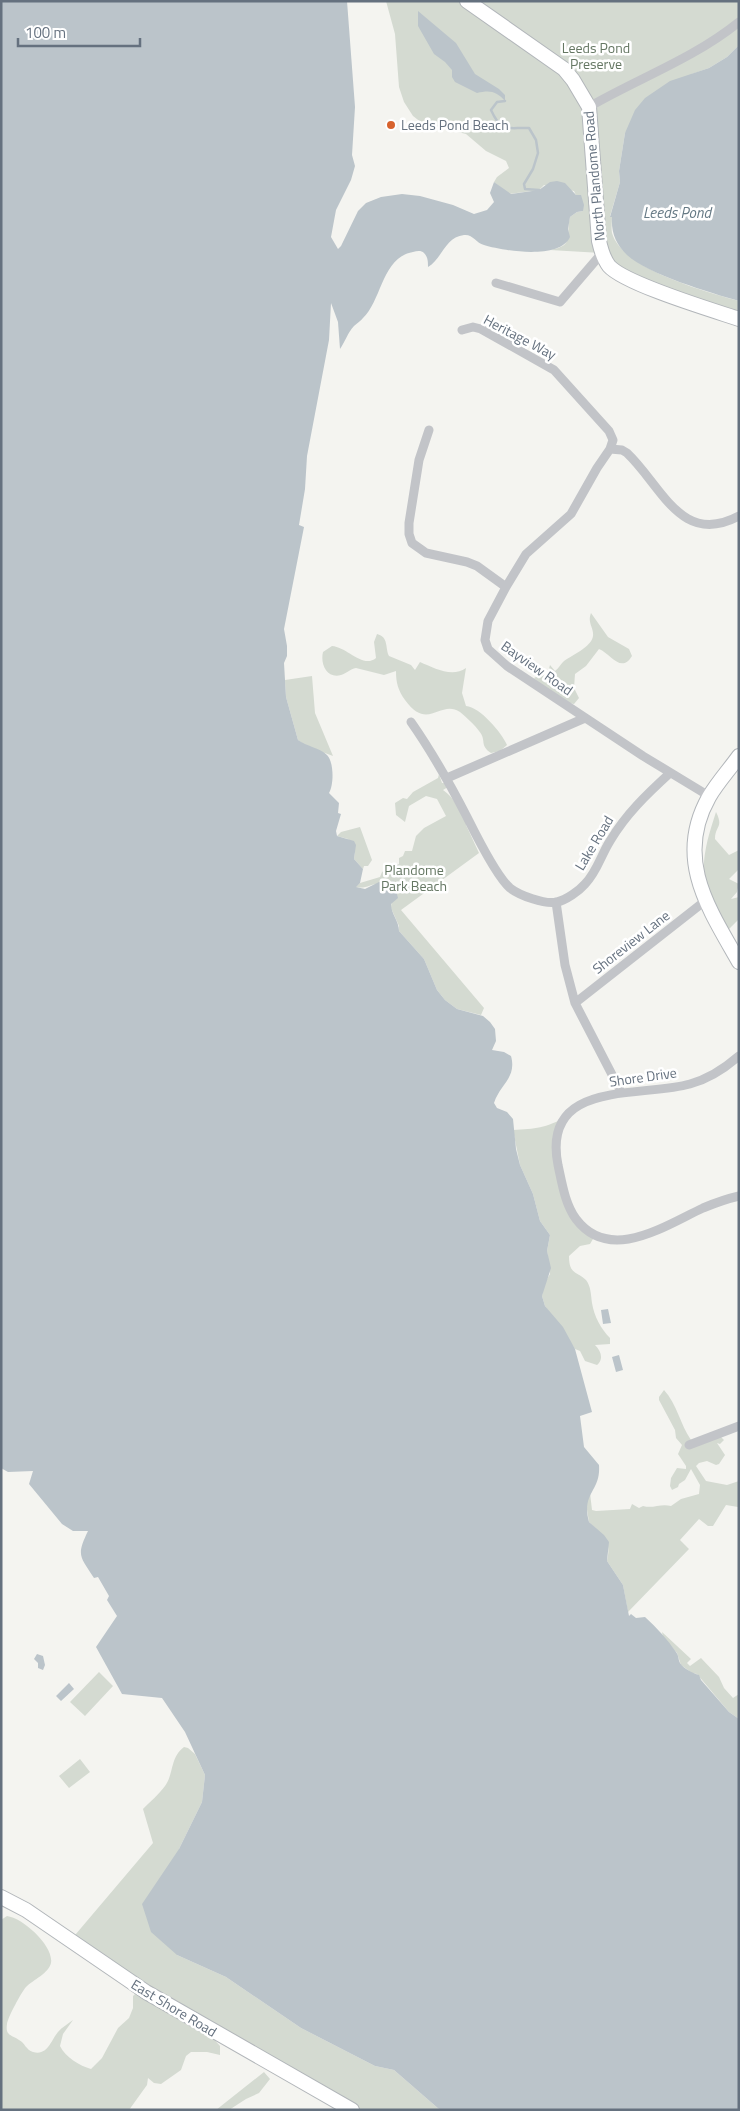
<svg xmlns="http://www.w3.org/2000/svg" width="740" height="2111" viewBox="0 0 740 2111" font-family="'Titillium Web',sans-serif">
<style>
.green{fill:#d4dad1}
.water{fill:#bbc4ca}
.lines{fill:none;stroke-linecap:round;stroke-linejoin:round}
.stream{stroke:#bbc4ca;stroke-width:2.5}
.secondary-casing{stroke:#b2b6ba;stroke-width:16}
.minor{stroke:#c2c4c8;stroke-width:9}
.secondary{stroke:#fff;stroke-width:14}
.poi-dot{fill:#d7622d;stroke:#fff;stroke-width:2}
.labels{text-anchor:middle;stroke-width:5;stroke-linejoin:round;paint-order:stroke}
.park-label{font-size:14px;fill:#657763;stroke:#fff}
.poi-label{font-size:14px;fill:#65717f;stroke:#fff;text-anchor:start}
.street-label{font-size:14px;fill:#65717f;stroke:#fff}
.water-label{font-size:15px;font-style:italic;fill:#657984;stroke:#fff}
</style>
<rect width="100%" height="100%" fill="#f4f4f0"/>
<!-- green -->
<path class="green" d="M386,1H739V45L727,57L709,68L692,74L625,133L619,171L620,182L610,216L612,217C612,222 611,228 612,233C622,269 706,292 739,301V319L643,285L601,253L550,250C576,245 565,236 570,217L577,212L583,211L574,191L544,185L539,190L509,194L494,182L497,177L509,168L506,161L486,151L466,134L422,123L413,116L404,102L399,87L395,34Z
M591,613L608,637L629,649L632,656C621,674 611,654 599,649L586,666L575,674L574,688L579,698L574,704C562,702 542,688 534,678L540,675L547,676L550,665L555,671C559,668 560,665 563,662C570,656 592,647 593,636C594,628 587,623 591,613Z
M377,634C389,637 385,648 389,656L411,665L415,670L420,662C434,668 452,678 466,668L462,693L466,706C480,707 502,733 507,745L500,751L491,753C479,745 487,740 479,731C475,725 466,717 460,712C440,699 428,732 405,700C398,690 396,683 396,671L384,675L356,668C350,669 347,673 341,675C327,679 320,664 323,652L332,646C347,647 363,669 376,658L374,642Z
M312,676L315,713L333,756L306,746L298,740L286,697L285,680Z
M439,774L442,783H445L448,787L443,790C454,797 459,810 467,822L466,825L479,853L401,910L484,1008L481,1015L457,1009L445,1000L437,990L424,959L399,931V926L391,908L393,882L392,885C388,886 384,884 380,884C371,883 368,889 355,887L360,883L380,877L382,872L399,864V858L403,856L405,851H412L416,836L424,828L446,816L437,799L426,796L409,806L405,822L396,815L395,803L403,798L407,799L413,792L438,778Z
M716,812C724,828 715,825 715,839L729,855L739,850V869L729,879L739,884L737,892L731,899L739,897V919L728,930C722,920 714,910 710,899C697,870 707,840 716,812Z
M360,827L372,860L368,866H364L363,869L354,859L355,852L348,839L337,836L341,832Z
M566,1117L555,1138L572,1213L593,1239L590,1244L580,1246L569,1256C569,1275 577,1271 586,1280C591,1286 591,1296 592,1303C594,1316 601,1329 610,1338V1344L595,1345C601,1351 604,1359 597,1365L585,1361L580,1351L575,1349L545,1306L542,1296L544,1284L550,1274L547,1251L550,1235L540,1221L533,1194L520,1165L513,1130C536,1129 545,1128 566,1117Z
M664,1390C677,1404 680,1424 691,1440L721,1437L724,1440L720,1444L717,1443L725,1455L719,1464L716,1465L707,1461L699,1463L696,1466L706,1481L727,1485L739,1481V1514L738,1507L726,1505L713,1526H708L699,1519L680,1540L689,1549L628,1612L623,1585L607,1561C612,1538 603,1537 589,1522L586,1503L590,1493L592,1510L596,1511L630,1509L632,1504L639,1508L643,1506C653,1509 661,1503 671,1506L681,1499L699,1494L700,1485L691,1469L685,1480L679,1484L678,1487L672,1490L670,1486L671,1478L677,1468L686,1469V1466L678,1454L682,1445L676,1438L675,1430L659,1400V1397Z
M662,1632L691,1659L687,1663L690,1666L701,1658L719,1677L724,1688L733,1698L739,1694V1719L729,1712L697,1674L692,1673L681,1665L677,1653L663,1637Z
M99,1672L113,1686L85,1716L70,1702Z
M184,1747L188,1748L195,1754L205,1775L202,1802L179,1849L177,1955L226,1977L301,2028L375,2066L394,2070L440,2110H352L70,1941L153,1843L143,1809C150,1802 159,1794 165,1786C174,1774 170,1757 184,1747Z
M80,1759L90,1772L69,1788L59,1776Z
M7,1916C23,1918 54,1946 51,1963C49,1973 33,1980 26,1987C21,1993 8,2017 7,2024C5,2036 12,2035 19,2040C25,2043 26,2050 33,2052C48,2056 51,2040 58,2032C62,2027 68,2024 73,2020L63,2034L60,2046C65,2057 80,2066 91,2069L102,2058L118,2028L129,2018L133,2008V1996L137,1992L212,2037L220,2046V2055L207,2052H191L186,2056L181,2070L161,2084L154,2083L148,2078L147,2085L129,2110H1V1920Z
M264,2072L270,2079L259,2093L246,2099L229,2110H216Z"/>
<!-- water -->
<path class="water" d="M1,1H347L355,107L352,155L355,166L351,180L336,210L331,237L338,249L341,246L358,211L366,203L381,197L402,194L420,196L453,205L474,214L487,210L494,202L490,193L494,182L511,194L539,190L550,182L557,181L565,183L576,195H581L584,205L583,211L577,212L570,217L568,229L570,237C560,260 503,251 484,245C476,243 473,234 464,235C445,237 442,259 428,267C428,262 428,257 424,253C421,250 417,251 413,252C382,257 382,300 363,318C361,321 357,323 354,326C348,332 345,342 340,349L338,322L331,303L329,340L307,456L305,489L299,525L304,527L284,629L287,646V656L284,663L286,697L298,740C306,746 320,748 327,755C334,762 334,785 329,793L339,803L338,813L341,814L336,831L337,836L354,841L356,845L354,859L363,869L360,883L356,887L365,889L379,882L392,885L393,880L398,898L391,904C391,914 399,921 399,931L424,959L437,990L445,1000L457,1009L483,1016L490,1022L495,1029L496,1041L492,1050L504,1052L511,1056C517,1078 500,1084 494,1103L497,1108L507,1112L513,1119L516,1149L520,1165L533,1194L540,1221L550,1235L547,1251L551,1268L542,1296L545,1306L563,1327L575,1349L592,1412L580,1416L584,1447L599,1465C601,1492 581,1492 589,1522L604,1535L609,1542L607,1561L623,1585L629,1616L631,1614L636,1618L645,1617C657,1628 667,1639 676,1652C679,1656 678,1659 680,1663C684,1669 693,1673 699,1675L701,1680L729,1712L739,1719V2110H440L394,2070L375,2066L301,2028L226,1977L177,1955L151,1932L142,1904L179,1849L202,1802L205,1775L185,1732L162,1698L122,1694L96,1647L117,1616L107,1600L109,1596L98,1577L94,1578C80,1556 76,1556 88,1531H73L62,1524L29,1484L33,1471L8,1472L1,1468Z
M418,11L456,43L475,74L499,89L505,95V101C496,91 490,90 477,93L455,82L452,77V70L445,62L434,54L418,26Z
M739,45V301C711,293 647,274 627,255C616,244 611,233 612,217H610L620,182L619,171L625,133L635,110L645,98L670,81L709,68L727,57Z
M608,1309L611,1323L603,1324L601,1310Z
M619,1355L623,1370L616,1372L612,1357Z
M37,1654L43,1656L45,1665L43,1670L38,1668V1663L34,1659Z
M69,1683L74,1689L61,1701L56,1696Z"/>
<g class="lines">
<!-- stream -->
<path class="stream" d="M505,101L497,102L491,110C502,134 508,127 529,128L536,140L538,153L533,169L524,184L525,189L539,190"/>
<defs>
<path id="secondary" d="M467,1L564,69L573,80L589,107L599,241C601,250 603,258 609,266C625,284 712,310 739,319
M739,756C729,770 717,783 709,797C674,859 709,909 739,962
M1,1897L26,1910L146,1992L352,2110"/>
</defs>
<!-- secondary casing -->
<use href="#secondary" class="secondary-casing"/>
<!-- minor -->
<path class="minor" d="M589,107C639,78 693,59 739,22
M496,283L560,302L602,253
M462,330L473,327L481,329L554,370L609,431L613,440L610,449L597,468L571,514L526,554L506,587L488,621L485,640L488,649L507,666L643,756L709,796
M429,430L419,460L409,523V534L412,543L426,553L467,562L477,566L506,587
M610,449L622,450L627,453C662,486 681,547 739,516
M411,722C432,752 450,784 467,817C476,835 496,876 510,888C519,895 545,905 557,902C566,900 579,891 585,884C597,872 601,855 610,841C626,814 647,794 670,773
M447,778L585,718
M556,902L565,965L575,1003L621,1092
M575,1003L705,901
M739,1056C724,1069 709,1079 690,1084C640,1098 541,1079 558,1165C562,1183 565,1204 576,1219C610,1264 666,1225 703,1208C715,1203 726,1199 739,1196
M689,1445L739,1426"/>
<!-- secondary -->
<use href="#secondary" class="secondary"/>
</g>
<!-- markers -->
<circle class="poi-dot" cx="391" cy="125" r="5"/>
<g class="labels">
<!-- park labels -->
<g class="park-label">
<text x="596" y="53">Leeds Pond<tspan x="596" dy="16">Preserve</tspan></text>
<text x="414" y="875">Plandome<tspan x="414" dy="16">Park Beach</tspan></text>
</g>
<!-- poi labels -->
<g class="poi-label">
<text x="401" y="130">Leeds Pond Beach</text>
</g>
<!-- street labels -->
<g class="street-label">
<text transform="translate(594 176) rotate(-95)" y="5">North Plandome Road</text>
<text transform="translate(520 337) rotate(28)" y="5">Heritage Way</text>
<text transform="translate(537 668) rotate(35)" y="5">Bayview Road</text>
<text transform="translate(594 843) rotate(-59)" y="5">Lake Road</text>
<text transform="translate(631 942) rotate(-38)" y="5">Shoreview Lane</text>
<text transform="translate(643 1077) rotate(-8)" y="5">Shore Drive</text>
<text transform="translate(174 2008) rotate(31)" y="5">East Shore Road</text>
</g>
<!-- water labels -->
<g class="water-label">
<text x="677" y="218">Leeds Pond</text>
</g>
</g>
<!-- border -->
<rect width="740" height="2111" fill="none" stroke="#65717f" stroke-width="5"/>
<!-- scale -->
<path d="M18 38v8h122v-8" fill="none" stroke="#65717f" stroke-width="2.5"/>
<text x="25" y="38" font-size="15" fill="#65717f" stroke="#ffffff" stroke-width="4" paint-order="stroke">100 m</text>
</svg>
